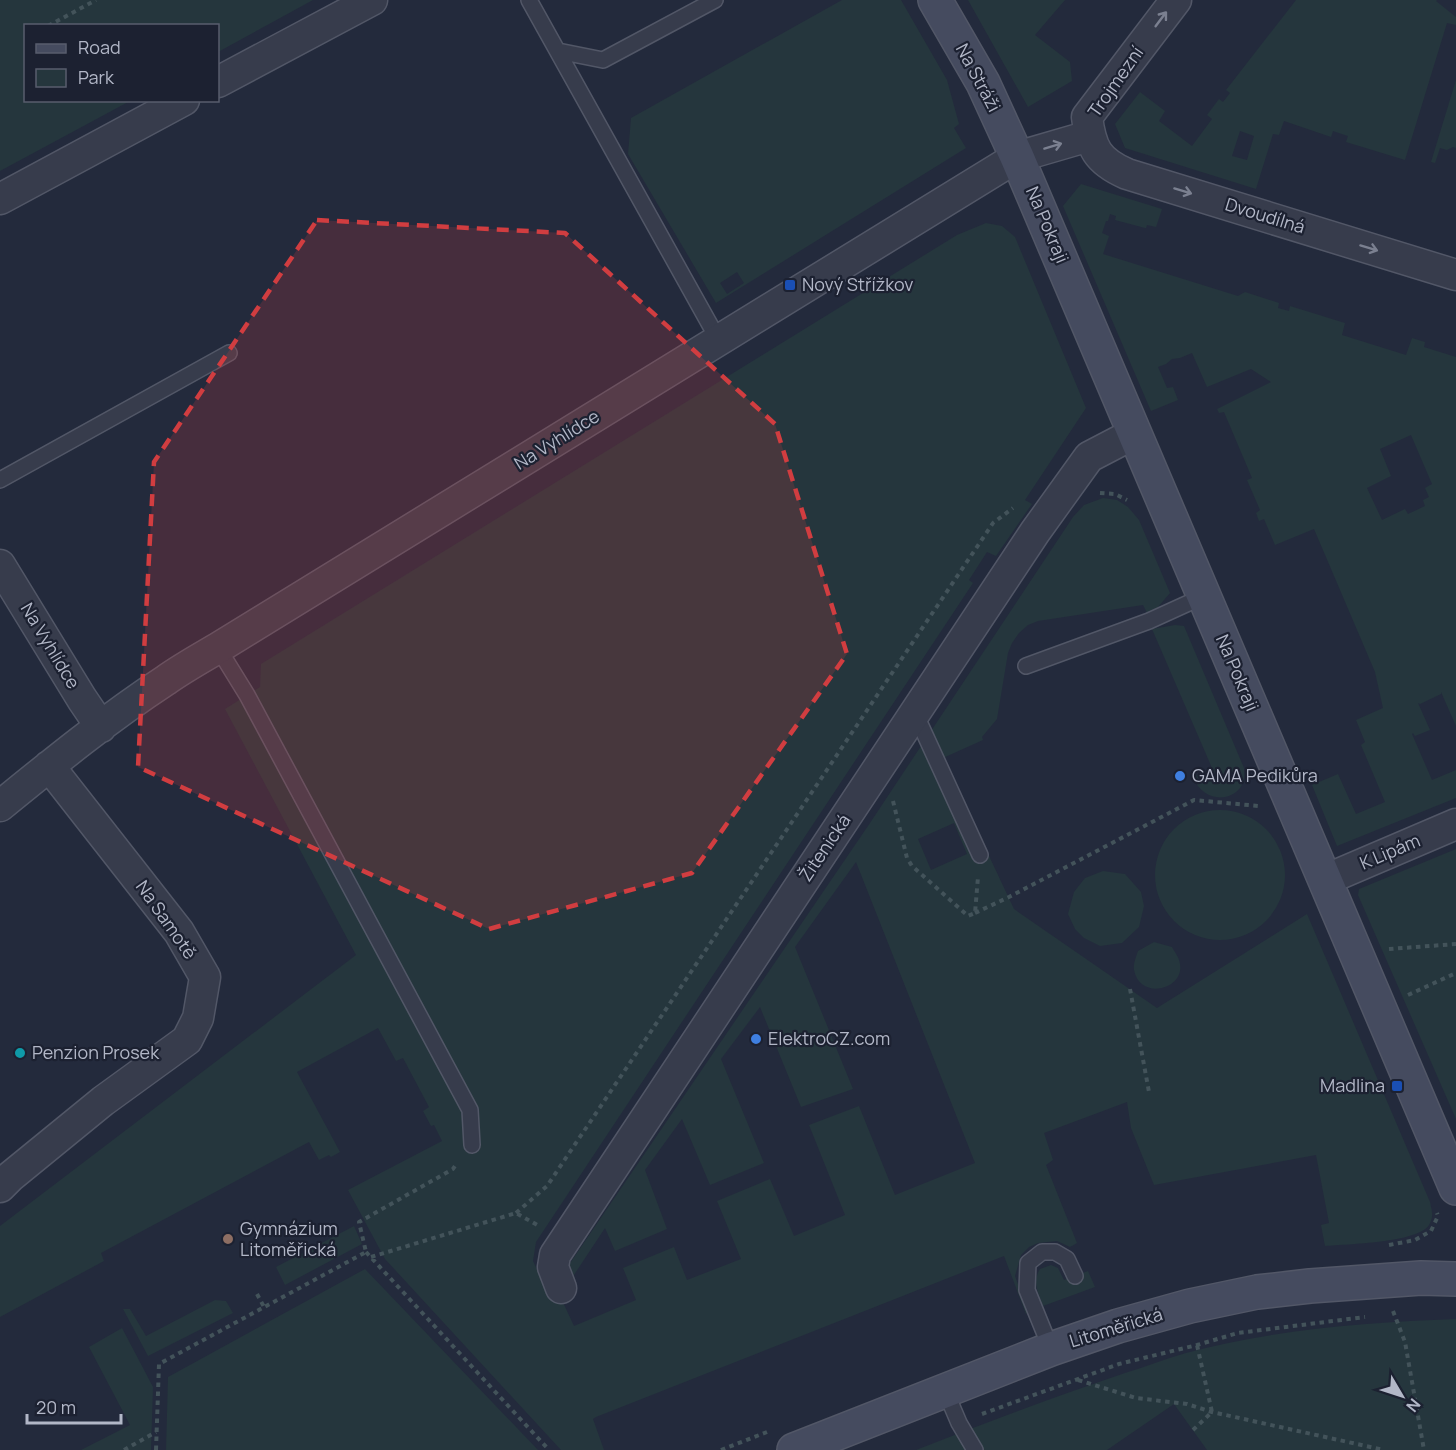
<svg xmlns="http://www.w3.org/2000/svg" width="1456" height="1450" viewBox="0 0 1456 1450" font-family="Manrope,sans-serif">
<style>
.green{fill:#25363d;fill-rule:evenodd}
.lines{fill:none;stroke-linecap:round;stroke-linejoin:round}
.lane-casing{stroke:#525767;stroke-width:18}
.street-casing{stroke:#525767;stroke-width:33}
.secondary-casing{stroke:#525767;stroke-width:36}
.path{stroke:#43535a;stroke-width:4;stroke-dasharray:4.5 4.5;stroke-linecap:butt}
.lane{stroke:#373c4c;stroke-width:15}
.street{stroke:#373c4c;stroke-width:30}
.secondary{stroke:#454b5f;stroke-width:33}
.oneway{stroke:#7b8090}
.marked{fill:#d13d40;fill-opacity:0.2;stroke:#d13d40;stroke-width:4.5;stroke-dasharray:12 8;stroke-linejoin:round}
.transit-dot{fill:#1a4fb4;stroke:#1c2131;stroke-width:2}
.shop-dot{fill:#3f7fe0;stroke:#1c2131;stroke-width:2}
.culture-dot{fill:#0f9aa8;stroke:#1c2131;stroke-width:2}
.education-dot{fill:#8d6e63;stroke:#1c2131;stroke-width:2}
.labels{text-anchor:middle;stroke-width:4.5;stroke-linejoin:round;paint-order:stroke}
.street-label{font-size:18px;fill:#b2b7c7;stroke:#1c2131}
.poi-label{font-size:18px;fill:#b2b7c7;stroke:#1c2131;text-anchor:start}
</style>
<rect width="100%" height="100%" fill="#232a3c"/>
<!-- green -->
<path class="green" d="M0,0H313L218,52V26H26V100L130,101L0,171Z
M842,0H901L947,80L959,124L954,128L966,148L716,303L628,154L631,118ZM737,272L744,283L727,294L720,283Z
M968,0H1065L1035,35L1070,62L1072,81L1028,107Z
M1296,0H1437L1436,1L1456,17V25L1447,23L1405,160L1346,142L1348,136L1333,131L1331,137L1284,121L1279,135L1273,134L1256,189L1125,148L1115,124L1140,92L1165,111L1159,121L1192,146L1212,119L1207,115L1219,99L1223,102L1230,93L1226,90ZM1240,131L1254,136L1247,160L1232,156Z
M1456,80V148L1453,147L1447,150L1440,148L1435,163L1431,162Z
M1081,184L1162,209L1156,227L1147,225L1146,228H1145L1115,220L1116,216L1110,214L1108,221H1106L1102,233L1109,236L1103,254L1238,296L1245,292L1279,303L1278,308L1289,311L1290,306L1345,323L1342,335L1406,355L1412,338L1425,342L1424,347L1456,357V726L1441,692V694L1420,704L1418,703L1430,730L1415,736L1413,733L1412,734L1432,780L1456,770V798L1337,846L1312,785L1338,774L1356,814L1385,802L1361,745L1365,742L1356,720L1383,708L1375,672L1314,529L1275,545L1264,519L1259,521L1256,513L1260,510L1247,480L1252,478L1224,412L1219,413L1217,409L1271,382L1251,369L1207,387L1192,353L1180,358L1172,359L1166,364L1158,367L1167,388L1173,387L1178,400L1151,411L1063,206ZM1411,435L1432,484L1425,488L1429,497L1423,500L1425,506L1408,514L1405,509L1382,520L1367,488L1391,476L1380,449Z
M986,223L1002,226L1015,237L1086,408L1025,500L1032,504L996,556L987,552L969,580L973,583L536,1242L533,1261L549,1294L870,823L1073,517L1084,505L1103,498L1117,500L1128,507L1139,520L1170,593L1158,607L1147,613L1143,605L1038,621L1028,625L1019,633L1012,643L1008,653L997,719L982,737L983,740L943,758L1014,909L1157,1008L1307,914L1430,1202C1432,1211 1434,1217 1429,1225C1417,1243 1347,1244 1325,1246L1321,1225L1329,1223L1316,1155L1154,1185L1131,1128L1127,1102L1044,1133L1053,1160L1046,1165L1077,1243L1070,1247L1057,1241L1038,1243L1029,1247L1021,1255L1015,1276L1028,1312L1026,1314L1004,1256L596,1417L593,1419L604,1450H561L385,1259L348,1190L442,1141L434,1125L431,1126L423,1111L429,1107L403,1058L396,1061L378,1028L297,1072L340,1152L331,1157L329,1155L319,1160L309,1142L101,1253L104,1261L0,1317V1226L356,955L225,709L260,687L261,664L957,235ZM954,823L967,854L931,870L918,839ZM856,862L975,1163L895,1195L859,1106L809,1125L845,1215L794,1236L770,1179L717,1201L741,1259L687,1280L674,1247L623,1268L636,1300L574,1326L560,1296L605,1228L615,1251L667,1229L645,1170L682,1119L710,1185L764,1163L721,1059L760,1007L801,1107L853,1089L795,947Z
M1175,625L1184,626L1244,768C1250,800 1206,810 1193,777L1212,768L1152,629Z
M1155 875a65 65 0 1 1 130 0a65 65 0 1 1-130 0Z
M1456,849V1119L1358,895L1359,889Z
M1103,871L1125,874L1141,892L1144,906L1139,927L1122,943L1100,946L1084,938L1075,929L1068,914L1074,892L1085,878Z
M1154,942L1172,947C1174,951 1178,956 1179,960C1189,989 1140,1002 1134,970C1133,964 1136,957 1138,951Z
M354,1226L362,1244L285,1285L276,1267Z
M1051,1265L1058,1268L1064,1280L1088,1271L1095,1287L1043,1306C1038,1292 1032,1282 1040,1269Z
M365,1269L538,1450H166L168,1377Z
M215,1300L226,1301L233,1313L148,1356L123,1309H130L146,1336Z
M1456,1319V1450H1207L1174,1404L1107,1450H916C985,1423 1054,1397 1125,1373C1145,1367 1165,1359 1186,1353C1271,1330 1368,1322 1456,1319Z
M122,1328L153,1387L151,1450H81L130,1425L89,1347Z"/>
<g class="lines">
<defs>
<path id="lane" d="M529,0L719,341
M558,51L603,60L715,0
M0,480L229,353
M218,648L247,695L470,1110L472,1145
M1026,666L1149,621L1204,596
M915,713L980,855
M1051,1349L1027,1290L1028,1263L1042,1252H1055L1067,1259L1075,1276
M945,1390L959,1423L975,1450"/>
<path id="street" d="M1176,0L1087,117C1091,148 1097,161 1127,174L1456,275
M218,82L372,0
M0,199L184,100
M0,565L82,699L101,727
M0,806C54,762 108,718 166,680C183,668 201,658 218,648L1017,157L1089,136
M1325,880L1456,824
M0,1187L10,1177L103,1101L187,1040L198,1018L205,977L179,932L49,766
M561,1288L553,1267L555,1255L1035,532L1089,457L1135,433"/>
<path id="secondary" d="M935,0L983,83L1017,157L1456,1188
M794,1450L1051,1349L1118,1326L1190,1306L1257,1292L1310,1286L1421,1278L1456,1279"/>
</defs>
<!-- lane casing -->
<use href="#lane" class="lane-casing"/>
<!-- street casing -->
<use href="#street" class="street-casing"/>
<!-- secondary casing -->
<use href="#secondary" class="secondary-casing"/>
<!-- path -->
<path class="path" d="M48,26L96,0
M1100,493L1115,494L1127,500
M893,801L907,858L912,866L968,916L975,913L978,877
M975,913L1009,897L1194,800L1259,806
M1389,949L1456,944
M1130,989L1149,1092
M1408,995L1456,973
M516,1213L547,1186L993,523L1013,508
M1389,1245L1415,1240L1431,1231L1438,1216L1437,1213
M366,1252L549,1450
M371,1257L516,1213L539,1226
M257,1294L264,1307
M1393,1311L1405,1342L1424,1450
M1078,1380L1136,1398L1187,1404L1212,1412L1384,1450
M982,1414L1119,1364L1197,1345L1238,1333L1365,1317
M1193,1430L1212,1412L1197,1345
M124,1450L156,1432
M156,1450L159,1364L366,1252L359,1222L453,1169L457,1163
M721,1450L767,1432"/>
<!-- lane -->
<use href="#lane" class="lane"/>
<!-- street -->
<use href="#street" class="street"/>
<!-- secondary -->
<use href="#secondary" class="secondary"/>
</g>
<!-- one-way arrows -->
<defs><path id="oneway-shaft" d="M-6 0H5M1.5-3L5.5 0L1.5 3" fill="none" stroke-width="1.6" stroke-linecap="round" stroke-linejoin="round" transform="scale(1.5)"/></defs>
<g class="oneway">
<use href="#oneway-shaft" transform="translate(1161 19) rotate(-53)"/>
<use href="#oneway-shaft" transform="translate(1053 146) rotate(-17)"/>
<use href="#oneway-shaft" transform="translate(1183 191) rotate(17)"/>
<use href="#oneway-shaft" transform="translate(1369 248) rotate(17)"/>
</g>
<!-- marked area -->
<path class="marked" d="M317,220L565,233L775,424L847,654L692,873L489,929L138,767L154,462Z"/>
<!-- markers -->
<g class="transit-dot">
<rect x="784" y="279" width="12" height="12" rx="3"/>
<rect x="1391" y="1080" width="12" height="12" rx="3"/>
</g>
<g class="shop-dot">
<circle cx="1180" cy="776" r="6"/>
<circle cx="756" cy="1039" r="6"/>
</g>
<circle class="culture-dot" cx="20" cy="1053" r="6"/>
<circle class="education-dot" cx="228" cy="1239" r="6"/>
<g class="labels">
<!-- street labels -->
<g class="street-label">
<text transform="translate(978 78) rotate(62)" y="6">Na Stráži</text>
<text transform="translate(1116 82) rotate(-55)" y="6">Trojmezní</text>
<text transform="translate(1265 216) rotate(17)" y="6">Dvoudílná</text>
<text transform="translate(1047 225) rotate(67)" y="6">Na Pokraji</text>
<text transform="translate(557 440) rotate(-32)" y="6">Na Vyhlídce</text>
<text transform="translate(50 646) rotate(59)" y="6">Na Vyhlídce</text>
<text transform="translate(1237 673) rotate(67)" y="6">Na Pokraji</text>
<text transform="translate(825 848) rotate(-56)" y="6">Žitenická</text>
<text transform="translate(1390 852) rotate(-23)" y="6">K Lipám</text>
<text transform="translate(166 920) rotate(55)" y="6">Na Samotě</text>
<text transform="translate(1116 1328) rotate(-17)" y="6">Litoměřická</text>
</g>
<!-- poi labels -->
<g class="poi-label">
<text x="802" y="291">Nový Střížkov</text>
<text x="1192" y="782">GAMA Pedikůra</text>
<text x="768" y="1045">ElektroCZ.com</text>
<text x="32" y="1059">Penzion Prosek</text>
<text x="1385" y="1092" text-anchor="end">Madlina</text>
<text x="240" y="1235">Gymnázium<tspan x="240" dy="21">Litoměřická</tspan></text>
</g>
</g>
<!-- legend -->
<rect x="24" y="24" width="195" height="78" fill="#1c2131" stroke="#585d6d" stroke-width="1.5"/>
<rect x="36" y="44" width="30" height="9" fill="#454b5f" stroke="#585d6d" stroke-width="1.5"/>
<text x="78" y="54" font-size="18" fill="#b2b7c7">Road</text>
<rect x="36" y="69" width="30" height="18" fill="#25363d" stroke="#585d6d" stroke-width="1.5"/>
<text x="78" y="84" font-size="18" fill="#b2b7c7">Park</text>
<!-- north arrow -->
<g transform="translate(1402 1396) rotate(129)" stroke="#1c2131" stroke-width="4.5" paint-order="stroke">
<path d="M0-4.5L10 22L0 15L-10 22Z" fill="#b2b7c7"/>
<text y="-9" font-size="16" font-weight="bold" text-anchor="middle" fill="#b2b7c7">N</text>
</g>
<!-- scale -->
<path d="M27 1414v9h94v-9" fill="none" stroke="#b2b7c7" stroke-width="3"/>
<text x="36" y="1414" font-size="18" fill="#b2b7c7" stroke="#1c2131" stroke-width="4.5" paint-order="stroke">20 m</text>
</svg>
